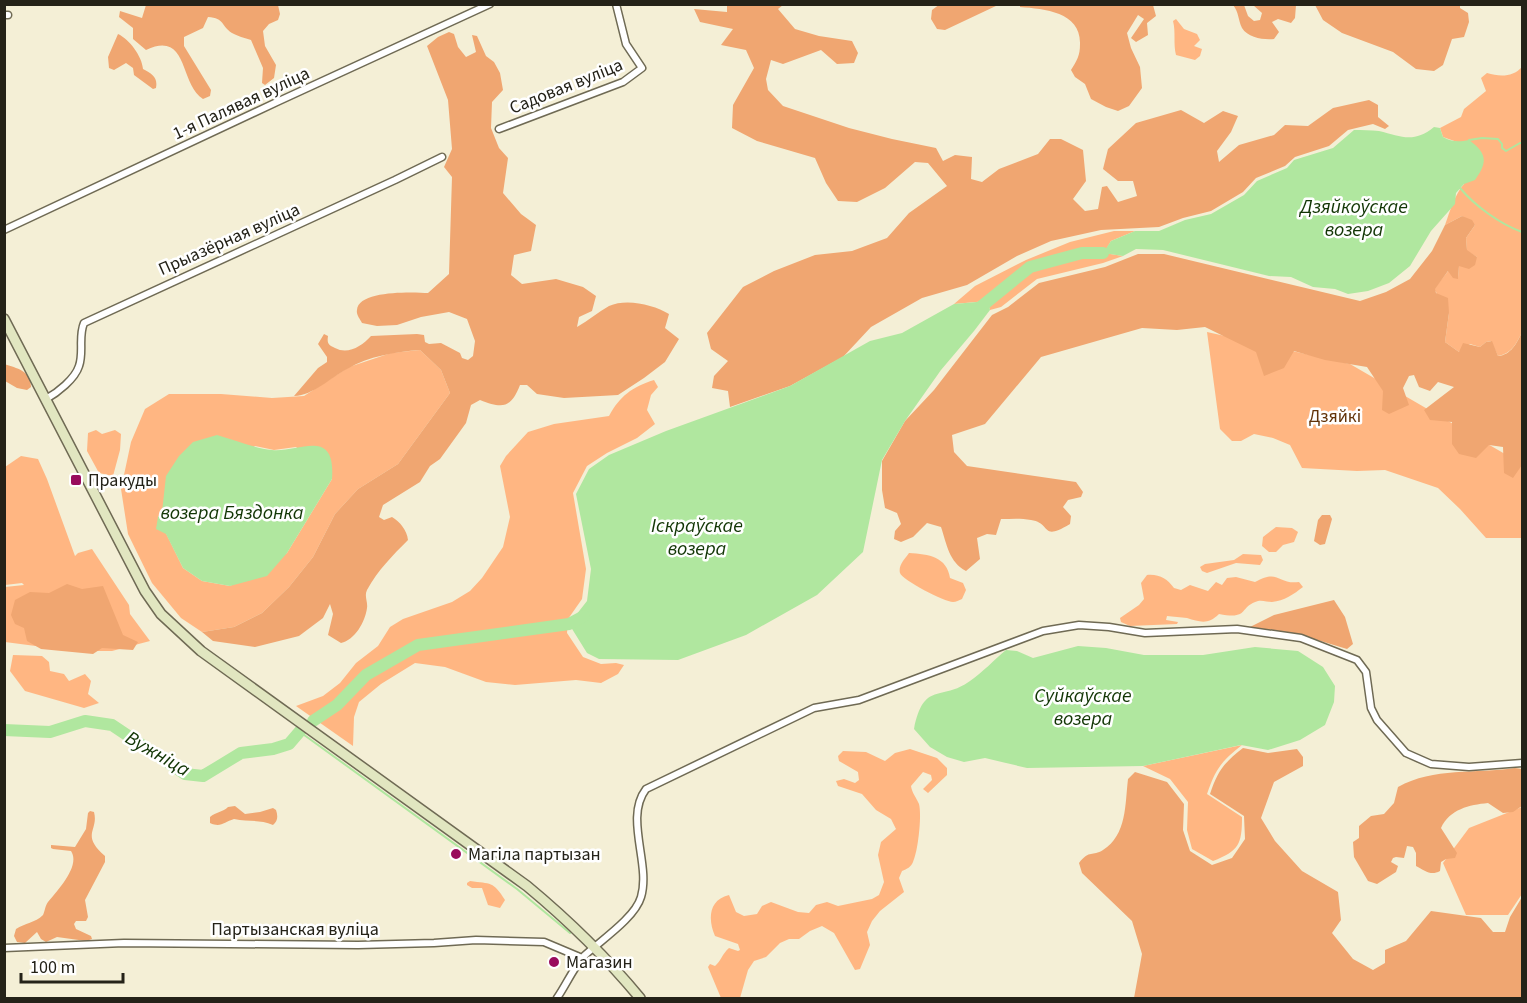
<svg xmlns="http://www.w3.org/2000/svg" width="1527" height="1003" viewBox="0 0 1527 1003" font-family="'Source Sans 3',sans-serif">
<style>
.green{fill:#ffb682;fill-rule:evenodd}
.forest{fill:#f0a671}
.water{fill:#b0e79f}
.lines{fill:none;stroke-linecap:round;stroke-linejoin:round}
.stream{stroke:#b0e79f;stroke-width:2}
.river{stroke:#b0e79f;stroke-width:12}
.street-casing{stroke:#6f6a54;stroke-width:9}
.secondary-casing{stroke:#6f6a54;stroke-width:12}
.street{stroke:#fff;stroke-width:6}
.secondary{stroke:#e1e6c0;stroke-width:9}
.poi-dot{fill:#990b5d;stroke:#fff;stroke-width:2}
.labels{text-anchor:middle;stroke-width:5;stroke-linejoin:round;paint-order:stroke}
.street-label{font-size:18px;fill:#242218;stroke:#fff}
.park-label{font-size:18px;fill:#63340a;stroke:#fff}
.poi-label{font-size:18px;fill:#242218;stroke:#fff;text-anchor:start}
.water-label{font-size:20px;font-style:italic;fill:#123605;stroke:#fff}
</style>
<rect width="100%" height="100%" fill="#f4efd6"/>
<!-- green -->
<path class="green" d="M1176,19L1184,29L1197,34L1200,40L1194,46L1202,49L1200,56L1195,60L1176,55C1173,43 1176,32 1173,21Z
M1522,67V332C1517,343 1511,354 1498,356L1491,341L1486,342L1480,347L1470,344L1459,352L1445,342L1449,313L1434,289L1449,270L1458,278L1459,266L1477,257L1467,251L1466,238L1475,225L1462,216L1445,225C1450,211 1455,194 1464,184L1457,142L1443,137L1440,128L1461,117L1464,109L1486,91L1481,78L1487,73C1500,77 1513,77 1522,67Z
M1114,231H1135L1111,241L1104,253L1123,256L1103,263L1037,279L1001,307L990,310L987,301L954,304L975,286L1026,260L1070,242Z
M1207,332L1350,364L1517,461L1522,462V538H1486L1460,509L1438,488L1385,470L1357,471L1302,468L1290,445L1273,438L1254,434L1241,441H1232L1220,429Z
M420,350L441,370L450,393L398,464L358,489L335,514L313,557L289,587L262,613L234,627L202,632L181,618L152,583L128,534L121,489L131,442L145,409L169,394H221L272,398L304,396L349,367L391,353ZM255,446L274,450L296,447L332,479L287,553L230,586L202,581L183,568L158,517L162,512Z
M654,380L658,387L651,395L647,410L655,424L637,438L607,453L587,466L573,493L586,569L582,599L568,619L567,633L583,657L601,664L616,663L624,665L618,674L601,683L576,680L515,685L486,682L445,667L415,663L381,684L359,702L354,717L353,746L296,706L323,696L340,683L356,663L378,646L390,627L403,619L452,602L470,591L482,578L503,547L510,517L500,466L506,456L528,432L554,424L609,416C620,396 632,387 654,380Z
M96,430L102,434L115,430L121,434L120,450L113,476L99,473L87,451L88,433Z
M21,456L38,459L47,479L75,556L78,553L92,549L129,605L130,614L150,641L112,651H74L5,642V587L24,585L22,583L5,585V467Z
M1276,527L1292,528L1298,532L1294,542L1283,545L1276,552H1269L1262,546L1263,537Z
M909,553C929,554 947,557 950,578L963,583L966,590L962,599C959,600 956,602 953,602C945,602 902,580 900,573C898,565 905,559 909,553Z
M1243,554L1261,555L1263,560L1260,565L1236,563L1207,573L1202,571L1200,567L1205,564L1234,560Z
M1147,575C1160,574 1167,579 1174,588L1181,590L1190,585L1208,591L1216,582L1222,585L1227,578L1236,577L1255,582C1279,568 1278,585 1299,582L1303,587C1294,594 1284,601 1272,602C1267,602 1263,600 1258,601C1238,607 1250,620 1219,614C1208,625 1200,622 1187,618C1181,617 1173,617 1167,616L1166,620L1178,622L1177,624L1130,626L1121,622L1120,618L1139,605L1144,599L1141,583Z
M13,655L42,656L49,662L50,671L64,674L69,681L85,674L91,681L88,694L99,703L84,708L25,691L10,671Z
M1242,745C1221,762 1216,768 1207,794L1242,817C1242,844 1239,851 1213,861L1192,849L1187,830L1188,802L1170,779L1143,766Z
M910,749L937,758L947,768V775L928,793L923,789L932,780L931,775L923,772L911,786C912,793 916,797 919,804C922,815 918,852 913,862C911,867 907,869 902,871L899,878L904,892L880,911L872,921L867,932L870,945L860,969L855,970L834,933L822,926L810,931L799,939H789L780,943L766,957L754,961L748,970L740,998H721L708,967L710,964L715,966C721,961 722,954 729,948L738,951L740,950L738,944L715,936C708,920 708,900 729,895L736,912L744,916L757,914L762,906L771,902L798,912L809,913L816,905L827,902L838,906L872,899L879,895L884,882L878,855L881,842L896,829L891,819L876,810L862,794L838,786L836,781L844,779L855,783L859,780L858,772L839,761L838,756L843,751L866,752L885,761L895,753Z
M1522,807V894L1508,915H1466L1443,863L1469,828Z
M470,881C491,884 493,881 505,900L500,908L488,905L482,888H472L467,885V883Z"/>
<!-- forest -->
<path class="forest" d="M940,4H998V5L945,30L937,29L931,19L932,10Z
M146,5H278L280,14L278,20L269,24L263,31L265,46L276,65L274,78L265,85L262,83L263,68L251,40C245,38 237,36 232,33C221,26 225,18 208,17L203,28L184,37V46L211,90L210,96L203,99C179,84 189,30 146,50L133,39V28L119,17L120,11L142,18Z
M727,5H783L778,9L795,29L819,36L852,41L858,53L854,63L837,64L821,50L783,64L771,60L766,79L768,90L783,106L849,128L892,139L936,148L943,161L955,155L972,157L971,179L982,182L999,169L1038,154L1050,139H1061L1083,150L1086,181L1073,199L1085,211L1098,209L1102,187L1107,186L1118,202L1137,196L1133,181H1118L1103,169L1108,149L1136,123L1181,110L1204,123L1223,111L1238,116L1231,132L1217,151L1219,162L1239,145L1274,135L1285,125L1308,126L1333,108L1369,100L1378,105V117L1389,126L1385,129L1373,124L1348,130L1329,146L1295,157L1285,166L1256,178L1243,192L1211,211L1183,218L1159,227L1101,230L1051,241L1017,256L967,285L922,298L871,327L843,357L790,386L730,407L728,391L712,388L714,376L728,361L711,349L707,333L743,287L774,271L815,255L852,251L887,238L909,213L947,186L928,163L915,162L885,188L857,202L838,201L826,183L815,158L757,141L732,128L733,105L754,68L746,50L721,45L733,29L700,22L694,9L727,12Z
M1020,5H1153L1156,16L1147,23L1148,35L1136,42L1131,38L1144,19L1138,15L1127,33L1131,48L1140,67L1142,88L1129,106L1118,111L1106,107L1091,99L1085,84L1075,77L1071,70C1077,60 1080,56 1080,44C1081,12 1045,9 1020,7Z
M1233,5H1244L1248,16L1254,21L1260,20L1262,13L1253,5H1296L1295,18L1291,23L1278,19L1272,22L1279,32L1274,39C1264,40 1248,38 1242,28C1238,20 1239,12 1233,5Z
M1315,5H1460V8L1468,13L1469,22L1464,37L1452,39L1443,65L1434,71L1416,69L1393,52L1342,33L1323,20Z
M449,32L454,34L458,47L466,57L476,52L472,35L477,36L486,56L494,62L500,73L503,90L492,102L491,128L499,148L508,158L503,193L521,214L536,225L531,251L514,255L511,275L522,284L556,279L583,287L596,296L592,311L579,317L577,327C588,321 598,312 609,306C627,298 654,305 669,314L665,328L679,339L665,362L644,378L618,395L564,398L537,394L527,385H520C511,408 503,409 480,400L471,405L466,423L440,459L430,466L420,482L383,505L379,517L384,520L392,517C400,522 407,530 408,540C393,555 378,570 367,590C364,596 368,602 367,608C365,622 355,640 341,643L328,635L333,614L330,604L323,618L299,636L255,647L213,641L202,632L234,627L262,613L289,587L313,557L335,514L358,489L398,464L450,393L441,370L420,350C395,352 369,356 347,369C330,378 314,395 294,396L318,368L327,362V357L318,344L324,334L328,336C327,343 328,345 335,348C348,355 362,346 371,336L417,334L424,335L425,342L429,344L441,343L460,353L462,358L468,360L473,356L475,341L467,319L449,312L421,317L397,325L377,326L362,323C360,319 356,315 357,310C358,290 413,292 428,293L449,274L452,177L444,167L452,149L448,100L427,46L438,37Z
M118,34C129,39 142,56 143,69C152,74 158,77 156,88L153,89L134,75L133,68L126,63L114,70L109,68L108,57Z
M1462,216L1472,220L1475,225L1466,238L1467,250L1477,257L1475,265L1469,269L1459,266L1458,279L1453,278L1448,271L1435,289L1436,293L1448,298L1449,313L1445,342L1459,352L1463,343L1480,347L1486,342L1492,341L1498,356C1511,355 1517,343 1522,332V465L1513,478L1504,473L1503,447L1489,445L1476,458L1459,454L1452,444V422L1430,420L1424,410L1454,387L1438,382L1430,391L1419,387L1414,375L1409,376L1403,388L1409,405L1389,414L1382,410L1383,391L1367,367L1325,360L1294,351L1284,368L1264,376L1256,352L1205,327L1177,330L1142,328L1041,357L985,424L952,435L954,452L967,466L1076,482L1083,492L1081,497L1068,500L1063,507L1071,516L1070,524C1040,542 1052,523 1031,520C1021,518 1011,519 1001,519L996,535L987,534L977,538L980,559L966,571C949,562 947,545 941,527L927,523L913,537L901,542L894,539L895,531L901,524L897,513L885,508L882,490V461L905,421L934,390L992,315L1008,307L1039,283L1105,267L1138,254H1164L1360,301L1386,292L1410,279L1432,251L1445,225Z
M4,364C17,368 31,371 31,387L27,390L17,388L5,381Z
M1322,515H1330L1332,519L1325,544L1320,545L1314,541L1318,520Z
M67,584L82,589L103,586L123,635L138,642L133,650L102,648L93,654L41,649L27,641L24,628L15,624L11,615L15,600L30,592L49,593Z
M1334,600L1345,617L1353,644L1347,649L1301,635L1248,628L1274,615Z
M1243,748L1268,753L1297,749L1303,757V766L1274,782L1261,818L1275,841L1302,871L1338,892L1341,920L1332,933L1353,959L1373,970L1385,963V950L1406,941L1431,911L1481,918L1493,932H1505L1510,917L1522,897V998H1134L1142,954L1132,921L1082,873L1079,863C1090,849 1092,857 1103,850C1127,835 1125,804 1128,779L1135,772L1167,782L1184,804L1183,830L1190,851L1212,865L1232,858L1245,839L1244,816L1210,794C1218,770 1224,763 1243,748Z
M1515,768L1522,769V806L1513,812L1503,813L1488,803C1469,805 1450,809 1441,828L1457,853L1455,858L1446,859L1441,862L1440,871C1431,876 1425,871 1416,866V853L1413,847L1407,846L1404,858L1396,857L1393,858L1391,862L1398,866L1396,872L1377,884L1368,881L1354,857L1353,842L1359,838V826L1371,816L1384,814L1394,803L1398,787C1434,767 1475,774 1515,768Z
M235,806L245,814L260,812L273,808L276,810C278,816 278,821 273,825C260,819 248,822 234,819C224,822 221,828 210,823V817C216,812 223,812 228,807Z
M90,811L94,812C99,831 80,834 105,856V862L85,900L88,917L86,921H76L74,924L76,929L91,936L92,939L86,941L57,937L46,942L41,939L37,932L25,943L17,942L14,936L16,929C25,923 35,923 43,915C45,911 45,906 48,902C57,891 81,866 71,851L53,849L51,848V845L75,847L86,829L88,813Z"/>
<!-- water -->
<path class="water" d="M1434,127L1440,128L1443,137C1452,142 1459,142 1469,140C1487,153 1488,162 1475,180L1464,184L1456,193L1455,204L1431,231L1410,266L1389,283L1368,291L1348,294L1335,289L1313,287L1291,277L1269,276L1163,250L1136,249L1123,256L1103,253L1111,241L1135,231H1159L1185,220L1211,214L1244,195L1257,181L1287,168L1294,160L1333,148L1354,130C1362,130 1371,130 1379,131C1401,136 1413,144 1434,127Z
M988,301L990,310L974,331L941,370L905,421L882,460L863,552L817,595L746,635L678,660L599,659L587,653L569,624L587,601L591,569L576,494L589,469L609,455L666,431L790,386L870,341L902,333L954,304Z
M217,435C235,440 254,448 272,450C298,453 336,426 332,479L287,553L267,576L230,586L202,581L183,568L166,534L156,529L158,517L162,512L166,476L179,456L193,442Z
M1078,646L1106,648L1144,655H1203L1255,647L1298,651L1323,667L1335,686L1334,702L1325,725L1300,740L1268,750L1241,745L1143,766L1027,768L985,758L964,762L947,757L930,747L914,729C924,680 941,702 970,681C983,672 994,660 1006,650L1017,651L1033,658Z"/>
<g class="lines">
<!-- stream -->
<path class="stream" d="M1469,140L1482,138L1498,139L1502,144V148L1506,151L1520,143H1522
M1460,188C1475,206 1500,224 1522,232
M300,732L517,889L570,933"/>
<!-- river -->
<path class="river" d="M977,310L1030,267L1082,253H1103
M313,721L337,705L366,675L418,645L569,624L584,616
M4,730L50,732L85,721L112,725L185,774L203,776L241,753L273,749L289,744L301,730"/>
<defs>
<path id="street" d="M4,15H8
M499,129L623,82L642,68L626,44L616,4
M4,230L279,101L490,4
M46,399C57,393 75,379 79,366C84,352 78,337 84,323L395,180L442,157
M4,948L124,943L358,945L434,943L476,940L544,942L582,958
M557,998C565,987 575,965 584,956C600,941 635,918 641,897C651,864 624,818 646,789L814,708L859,700L1043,631L1079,625L1109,627L1145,633L1237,629L1301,638L1357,660L1366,672L1371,708L1377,720L1406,753L1431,764L1469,767L1522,763"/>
<path id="secondary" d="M4,319L145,591L161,614L201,651L527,886C568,920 606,957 640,998"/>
</defs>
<!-- street casing -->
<use href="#street" class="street-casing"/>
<!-- secondary casing -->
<use href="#secondary" class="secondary-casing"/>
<!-- street -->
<use href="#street" class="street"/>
<!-- secondary -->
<use href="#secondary" class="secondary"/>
</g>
<!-- markers -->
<g class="poi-dot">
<rect x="70" y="474" width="12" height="12" rx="3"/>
<circle cx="456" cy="854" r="6"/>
<circle cx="554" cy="962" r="6"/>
</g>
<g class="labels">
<!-- street labels -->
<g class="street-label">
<text transform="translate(566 86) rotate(-22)" y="6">Садовая вуліца</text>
<text transform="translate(241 103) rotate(-25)" y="6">1-я Палявая вуліца</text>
<text transform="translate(229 239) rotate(-24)" y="6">Прыазёрная вуліца</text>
<text x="295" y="935">Партызанская вуліца</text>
</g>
<!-- park labels -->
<g class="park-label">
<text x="1335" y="422">Дзяйкі</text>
</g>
<!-- poi labels -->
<g class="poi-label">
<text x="88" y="486">Пракуды</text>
<text x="468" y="860">Магіла партызан</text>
<text x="566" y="968">Магазин</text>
</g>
<!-- water labels -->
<g class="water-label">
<text x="1354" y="213">Дзяйкоўскае<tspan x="1354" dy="23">возера</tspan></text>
<text x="232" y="519">возера Бяздонка</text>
<text x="697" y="532">Іскраўскае<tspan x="697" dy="23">возера</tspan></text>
<text x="1083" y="702">Суйкаўскае<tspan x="1083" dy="23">возера</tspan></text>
<text transform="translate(158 753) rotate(30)" y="7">Вужніца</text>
</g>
</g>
<!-- border -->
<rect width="1527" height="1003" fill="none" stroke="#242218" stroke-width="12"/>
<!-- scale -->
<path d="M21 973v9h102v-9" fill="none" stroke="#242218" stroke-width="3"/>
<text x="30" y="973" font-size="18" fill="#242218" stroke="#ffffff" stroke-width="4.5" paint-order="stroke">100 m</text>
</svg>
